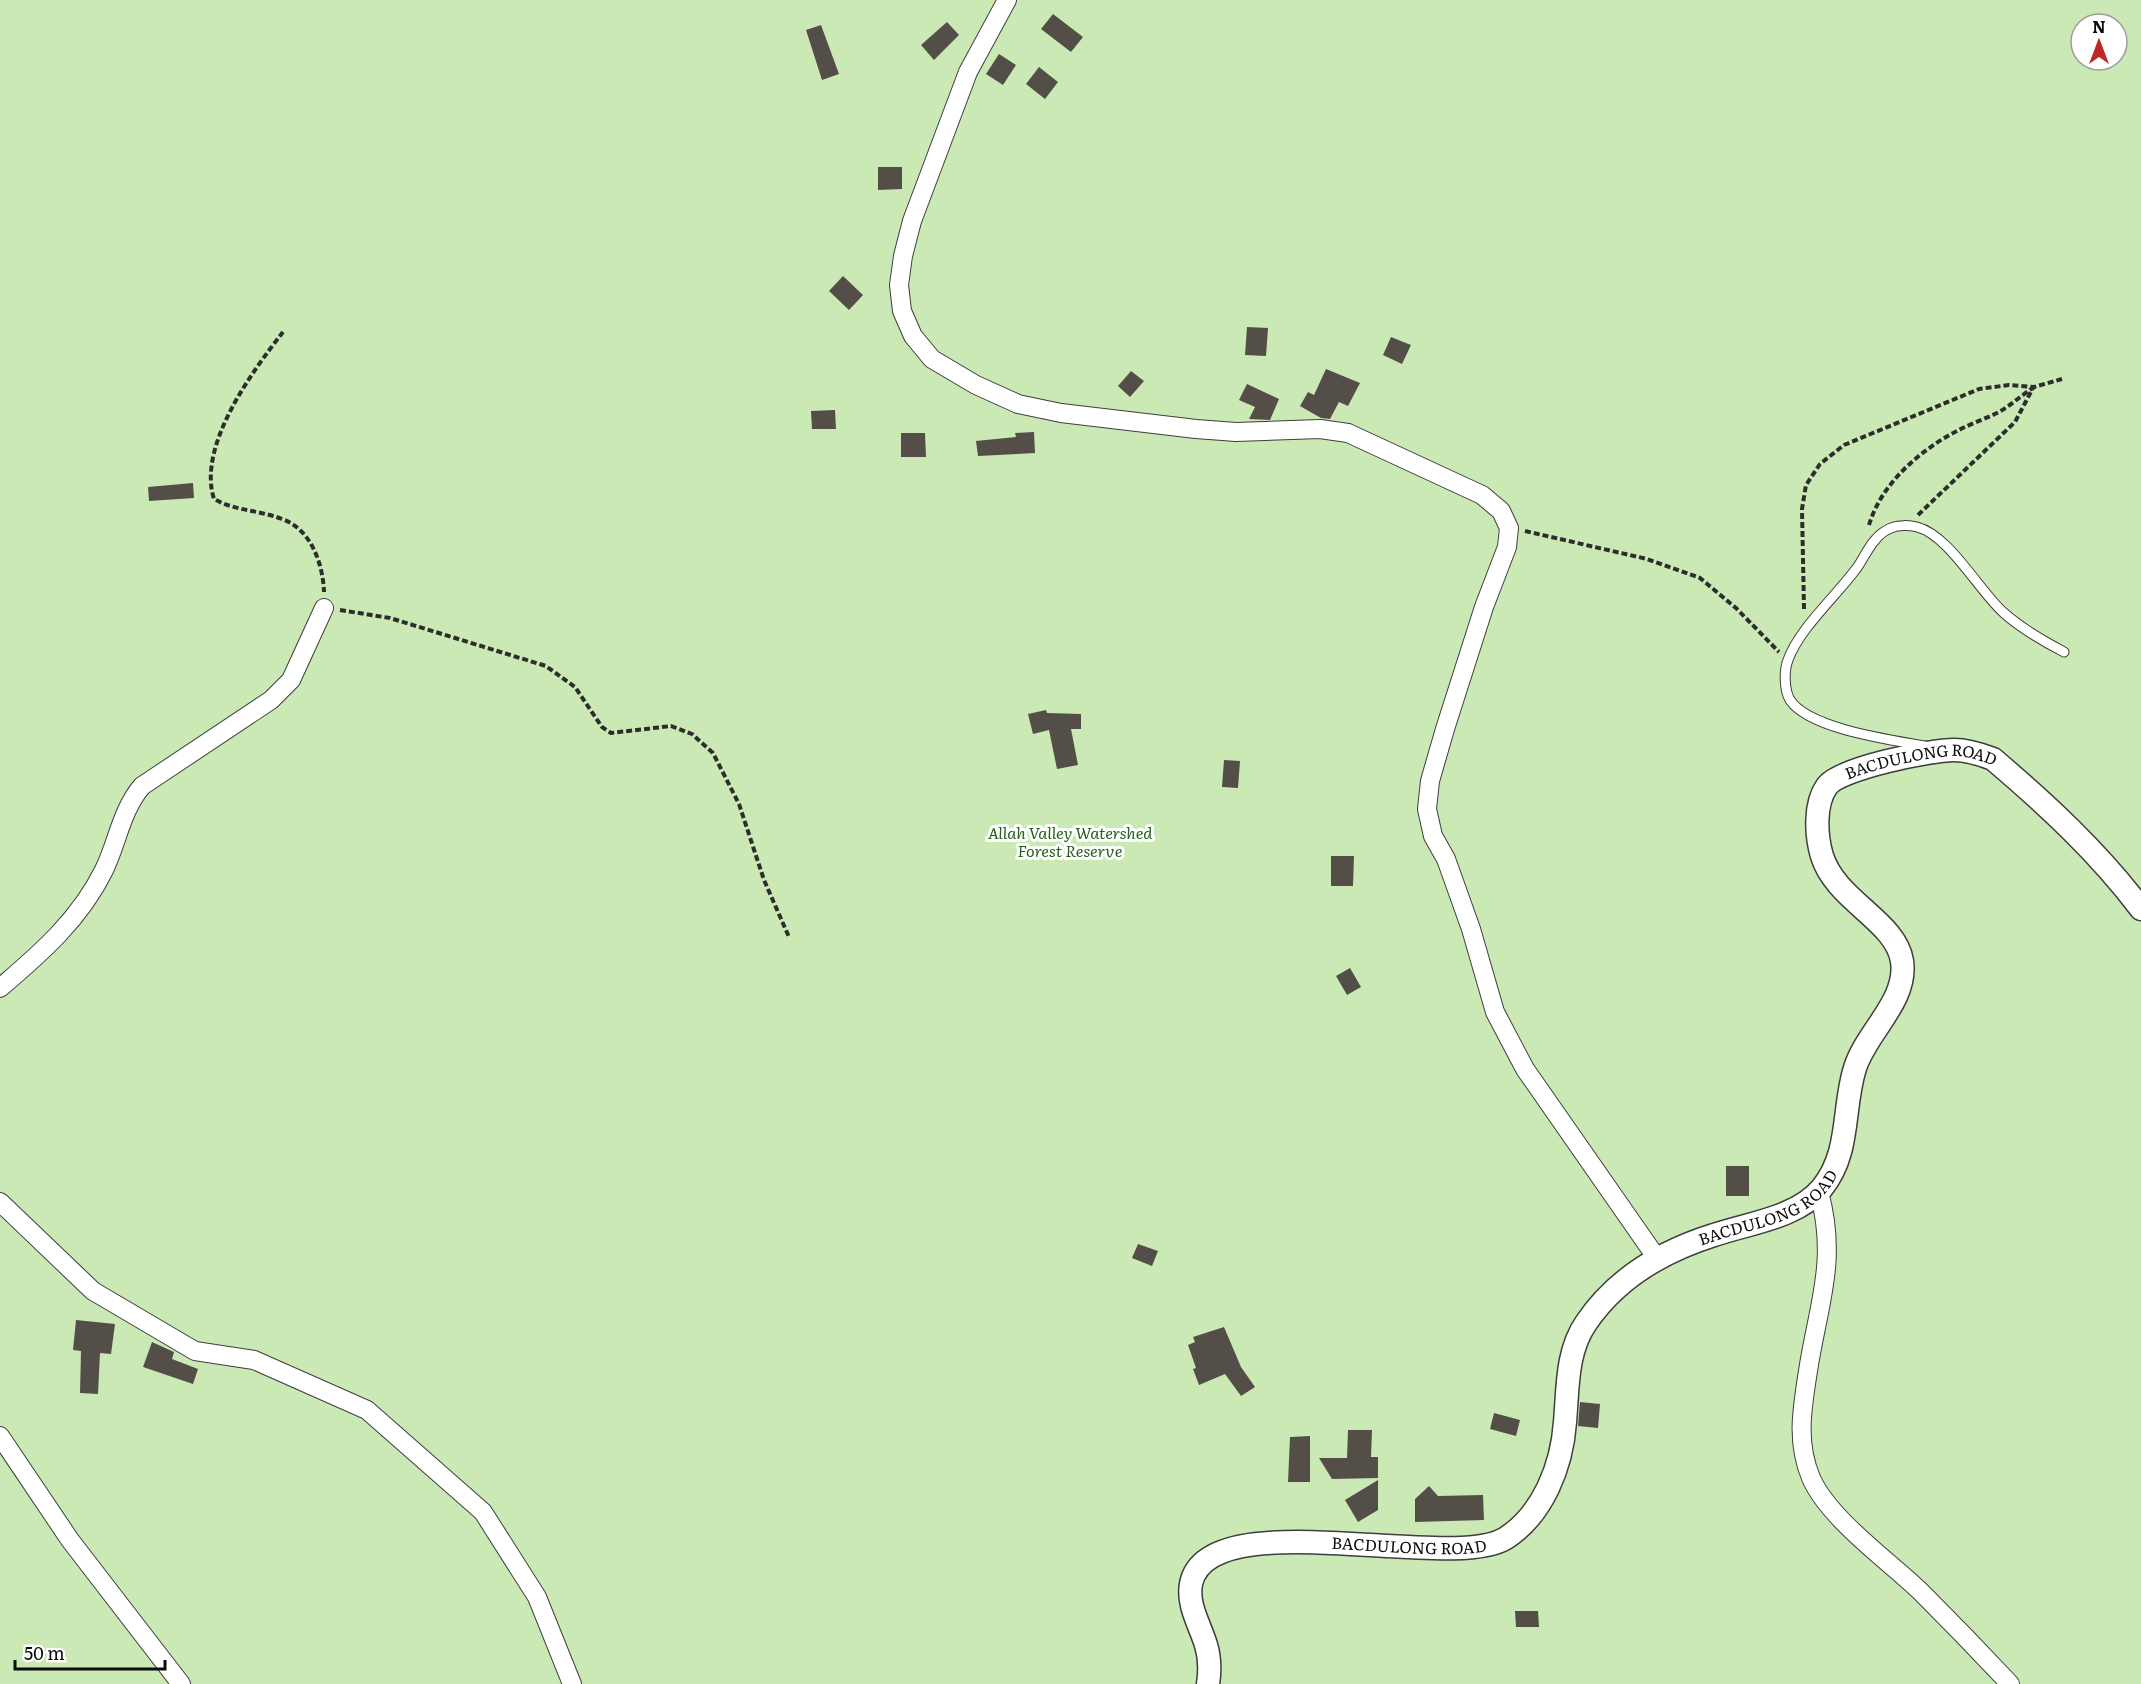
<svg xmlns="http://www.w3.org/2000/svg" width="2141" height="1684" viewBox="0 0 2141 1684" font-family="Literata,serif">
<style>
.green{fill:#cbe9b4;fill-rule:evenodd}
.building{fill:#544e48}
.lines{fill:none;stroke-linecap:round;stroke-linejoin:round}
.service-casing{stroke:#3e3e3e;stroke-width:11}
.minor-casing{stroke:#3e3e3e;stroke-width:20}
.tertiary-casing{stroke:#3e3e3e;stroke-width:25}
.path{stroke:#2d2d2d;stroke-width:4;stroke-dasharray:6 3;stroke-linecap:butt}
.service{stroke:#fff;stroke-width:9}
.minor{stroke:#fff;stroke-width:18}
.tertiary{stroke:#fff;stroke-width:22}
.labels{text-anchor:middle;stroke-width:6;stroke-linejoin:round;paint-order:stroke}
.street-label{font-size:16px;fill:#0b0b0b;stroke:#fff}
.park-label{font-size:16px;font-style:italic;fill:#25621c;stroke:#fff}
</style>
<rect width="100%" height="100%" fill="#fffdea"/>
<!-- green -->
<path class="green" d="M0,0H2141V1684H0ZM2081,24H2117V60H2081Z"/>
<!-- building -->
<path class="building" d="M1053,14L1083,37L1071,52L1041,29Z
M947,22L959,35L934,60L921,45Z
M821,25L839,74L822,80L806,30Z
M999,54L1016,65L1003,85L986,74Z
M1039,67L1058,82L1045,99L1026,84Z
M878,167H902V189L878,190Z
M843,276L863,295L849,310L829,291Z
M1247,327L1268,328L1266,356L1245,355Z
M1391,337L1411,345L1402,364L1383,355Z
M1326,369L1360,383L1348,406L1339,402L1330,419L1321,418L1300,406L1308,392L1314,395Z
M1131,371L1144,381L1130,397L1118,386Z
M1247,384L1279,399L1270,420L1249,419L1255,407L1239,400Z
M835,410L836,429H812L811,411Z
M1034,432L1035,453L978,456L976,441L1016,437L1015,433Z
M901,433H925L926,457H901Z
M193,483L194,498L149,501L148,487Z
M1046,710L1047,713L1081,714V729H1071L1078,765L1057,769L1049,730L1033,734L1028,714Z
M1224,760L1240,761L1238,788L1222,787Z
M1331,856H1354L1353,886H1331Z
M1350,968L1361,987L1347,995L1336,976Z
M1726,1166H1749V1196H1726Z
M1138,1244L1158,1251L1152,1266L1132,1258Z
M76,1320L115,1324L111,1354L100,1353L98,1394L80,1393L81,1351L73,1350Z
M1224,1327L1241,1367L1255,1387L1241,1396L1225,1374L1199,1385L1193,1369L1196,1368L1188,1345L1195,1342L1193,1337Z
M152,1342L174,1352L172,1359L198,1369L193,1384L143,1367Z
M1580,1402L1600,1404L1598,1428L1578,1426Z
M1494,1413L1520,1420L1516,1436L1490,1429Z
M1348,1430H1372L1371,1457H1378V1478L1332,1479L1319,1458H1347Z
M1310,1436V1482H1288L1290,1437Z
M1378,1480V1510L1358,1522L1345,1500Z
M1429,1486L1438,1496L1483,1495L1484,1520L1415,1522V1499Z
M1515,1611H1538L1539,1627H1516Z"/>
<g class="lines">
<defs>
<path id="service" d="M1925,746C1892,740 1809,729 1790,700C1784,690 1784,670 1788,660C1799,629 1836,596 1856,569C1863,560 1868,547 1876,539C1879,535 1886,530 1891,528C1898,525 1909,525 1917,527C1949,535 1979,591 2004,613C2022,629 2043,641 2064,652"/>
<path id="minor" d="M1007,0L968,72L912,221L903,256L899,285L902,311L913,336L932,359L976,385L1018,404L1061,413L1196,429L1236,432L1320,429L1348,433L1482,495L1501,511L1509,528L1507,547L1484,607L1445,729L1430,781L1427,809L1433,836L1446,859L1471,929L1495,1012L1525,1069L1656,1257
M0,988C41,953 80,919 104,870C118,841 121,811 142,786L271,700L291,680L324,608
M1819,1192C1838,1261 1818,1305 1808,1371C1802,1409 1796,1442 1811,1478C1829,1519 1889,1561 1921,1592C1951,1622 1981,1653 2010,1684
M0,1202L93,1291L195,1351L254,1360L367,1410L483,1512L537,1597L572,1684
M0,1436L70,1540L181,1684"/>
<g id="tertiary">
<path id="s1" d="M1208,1684C1210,1671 1210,1658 1206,1645C1200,1625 1187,1605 1191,1584C1207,1501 1452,1573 1506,1538C1543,1514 1562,1466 1565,1422C1568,1389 1566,1352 1586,1323C1617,1277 1663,1251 1714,1235C1749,1223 1797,1218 1822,1188C1851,1152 1842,1109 1855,1068C1866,1032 1908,1001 1902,961C1896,921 1836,901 1822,856C1816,836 1814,804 1827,786C1840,768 1931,750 1954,750C1968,750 1980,754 1993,759C2046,804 2099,853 2141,909"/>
</g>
</defs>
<!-- service casing -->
<use href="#service" class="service-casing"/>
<!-- minor casing -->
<use href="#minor" class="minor-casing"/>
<!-- tertiary casing -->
<use href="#tertiary" class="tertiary-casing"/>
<!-- path -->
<path class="path" d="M283,332C252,372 197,446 214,499C235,511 259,510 282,519C311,529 323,564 324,592
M1918,515L2015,422L2033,388
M1869,525C1881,484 1920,450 1957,431C1970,424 1985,419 1999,412C2011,405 2022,395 2034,387
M1525,531L1647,559L1700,578L1736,608L1779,652
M1804,609L1802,509L1806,485L1820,464L1844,445L1979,389L2009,385L2034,387L2062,379
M340,610L390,618L546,666L575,687L602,727L611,733L671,726L692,734L713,753L739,804L764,880L789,937"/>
<!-- service -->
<use href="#service" class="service"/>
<!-- minor -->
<use href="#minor" class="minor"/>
<!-- tertiary -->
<use href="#tertiary" class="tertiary"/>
</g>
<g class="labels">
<!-- street labels -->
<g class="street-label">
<text dy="6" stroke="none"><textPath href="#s1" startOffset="1503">BACDULONG ROAD</textPath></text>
<text dy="6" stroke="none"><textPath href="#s1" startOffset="894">BACDULONG ROAD</textPath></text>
<text dy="6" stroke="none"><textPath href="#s1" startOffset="338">BACDULONG ROAD</textPath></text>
</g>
<!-- park labels -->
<g class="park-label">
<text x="1070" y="839">Allah Valley Watershed<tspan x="1070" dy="18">Forest Reserve</tspan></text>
</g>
</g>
<!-- north arrow -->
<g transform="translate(2099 42)"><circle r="28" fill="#ffffff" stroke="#9d9d9d" stroke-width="1.5"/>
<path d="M0-4.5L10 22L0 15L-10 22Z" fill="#bb2924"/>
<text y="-9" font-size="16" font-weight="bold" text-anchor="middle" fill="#0b0b0b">N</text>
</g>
<!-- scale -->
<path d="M15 1660v9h150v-9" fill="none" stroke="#0b0b0b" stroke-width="3"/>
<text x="24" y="1660" font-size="18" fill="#0b0b0b" stroke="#ffffff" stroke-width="4.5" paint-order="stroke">50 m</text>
</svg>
